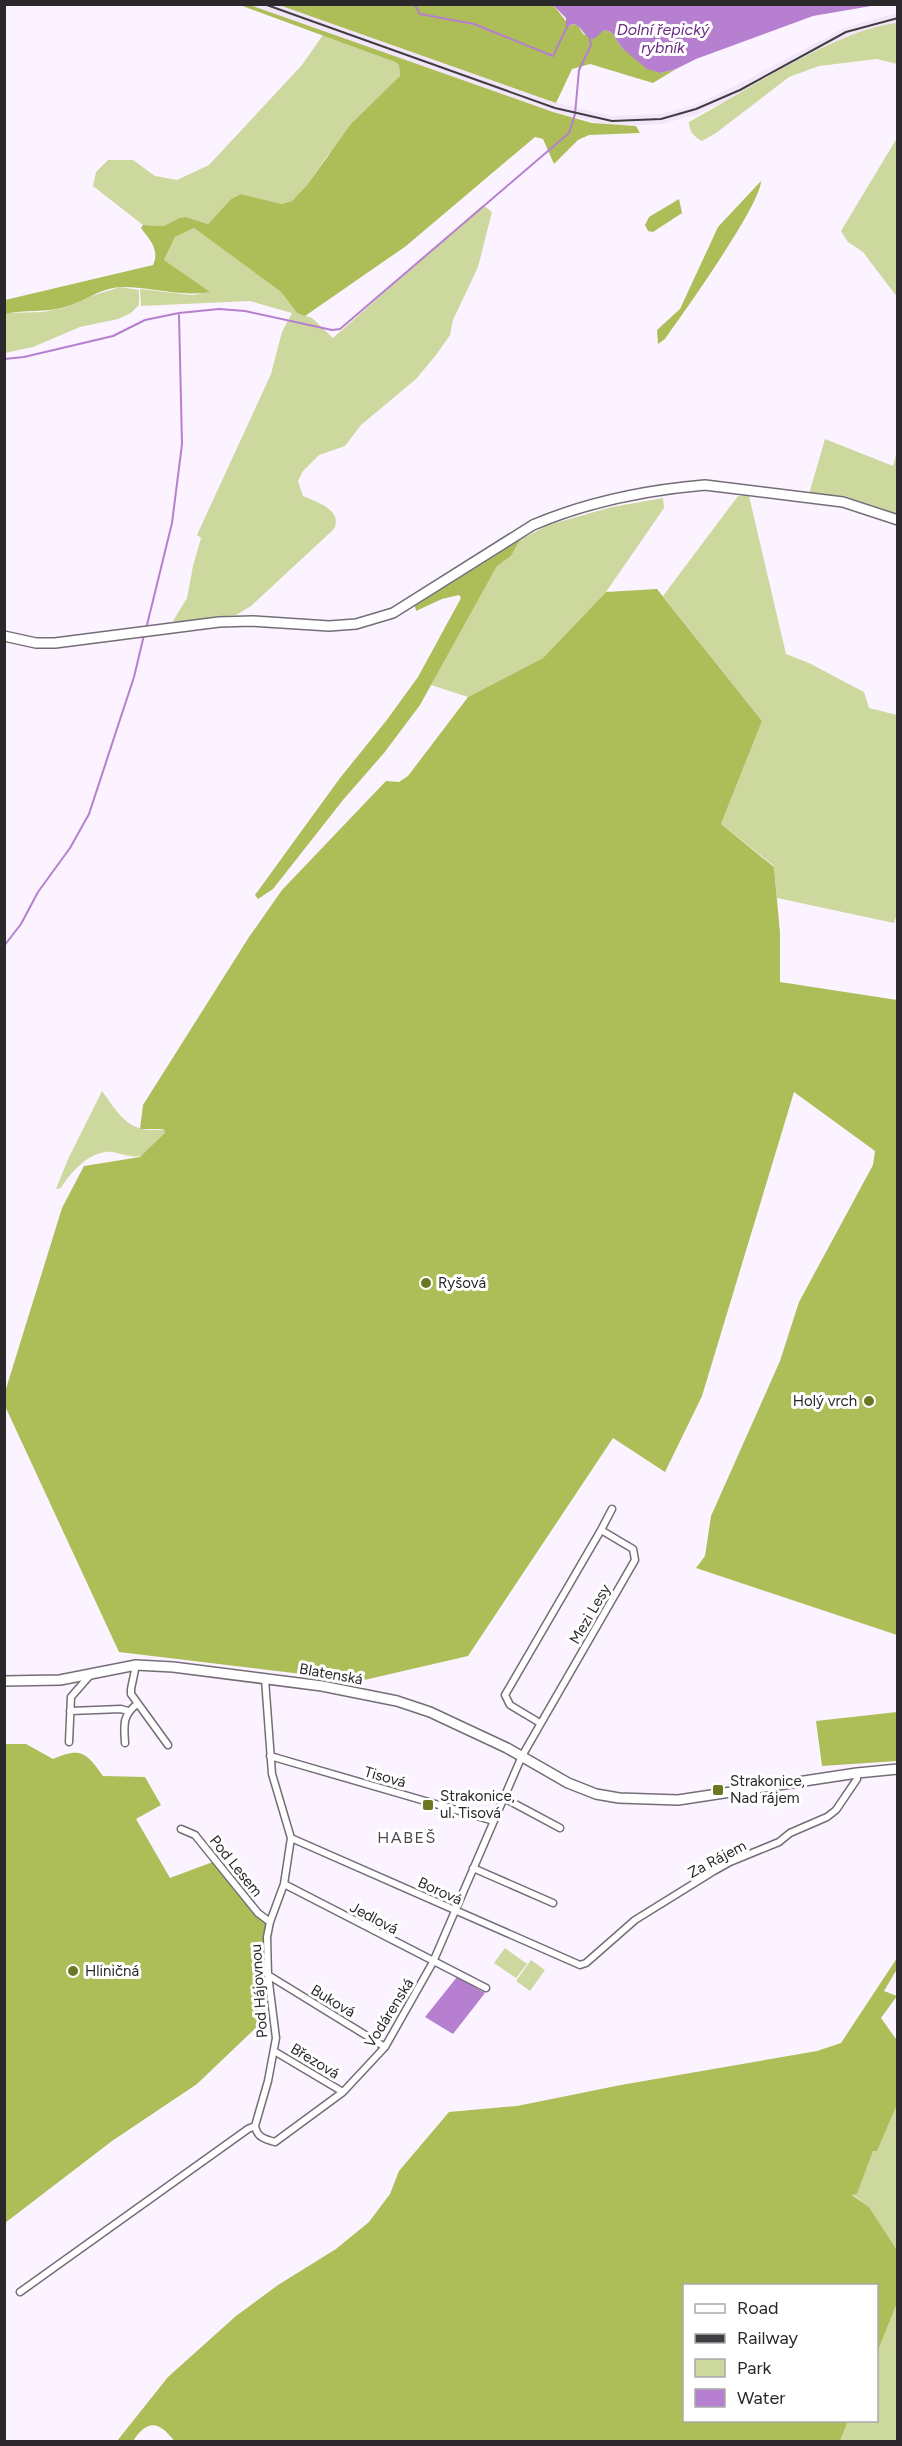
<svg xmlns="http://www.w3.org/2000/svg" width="902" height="2446" viewBox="0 0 902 2446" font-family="Figtree,sans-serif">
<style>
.built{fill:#f2e6f8}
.green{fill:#cdd89e}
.forest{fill:#adbd58}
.water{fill:#b67fcf}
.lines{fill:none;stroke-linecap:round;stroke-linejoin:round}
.stream{stroke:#b67fcf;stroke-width:2}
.street-casing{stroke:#746d77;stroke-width:9}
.secondary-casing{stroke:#746d77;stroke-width:12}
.street{stroke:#fff;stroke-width:6}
.secondary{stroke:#fff;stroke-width:9}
.rail{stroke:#413e43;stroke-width:2}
.poi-dot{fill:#6b7723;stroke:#fff;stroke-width:2}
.labels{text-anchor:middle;stroke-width:6;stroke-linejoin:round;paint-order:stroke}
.poi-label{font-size:15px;fill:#2b282c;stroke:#fff;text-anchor:start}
.street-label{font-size:15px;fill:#2b282c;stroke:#fff}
.water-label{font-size:16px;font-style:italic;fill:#6c2887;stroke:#fff}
.neighbourhood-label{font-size:16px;letter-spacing:1.5px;fill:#504a53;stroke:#fff}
</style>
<rect width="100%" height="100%" fill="#fbf3ff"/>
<!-- built -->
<path class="built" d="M250,5H279L556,103L613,116L660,114L695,105L737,85L844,28L897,13L898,23L848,37L742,94L698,114L662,124L612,126L553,112Z"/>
<!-- green -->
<path class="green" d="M897,23V64L877,59L819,66L789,77L716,133L702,141C694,137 689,131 689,122C745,92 837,29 897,23Z
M323,35L395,62L399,65L400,76L327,156L307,185L292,201L282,204L241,194L231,199L208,224L186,217L179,218L164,226L143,225L93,186L96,172L108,160H133L155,176L177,180L209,165L302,65Z
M897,138L898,297H897L863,252L848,242L841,231Z
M483,205L492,212L478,267L453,320L450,335L436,355L416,379L361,425L345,446L319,455L303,471L298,481L303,496C317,502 343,510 334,529L251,606L236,615L177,622L173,621L187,598L193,566L201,538L197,535L271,374L282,332L292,313L250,301L141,306L140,289L192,295L209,292L164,260L175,237L194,228L281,292L297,313L312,318L333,338Z
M120,287L139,290V305L131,313L118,319L80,327L33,347L5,353L6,313L43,312L67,307L85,298Z
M825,439L893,466L897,451V514L845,496L809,494Z
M738,496H749L786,654L809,663L864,692L869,708L897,715L898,911L894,923L777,898L774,866L721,824L762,721L663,596Z
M663,498L664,508L606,592L543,658L468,697L431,685L497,566L511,556L520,540L548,525L612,507Z
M102,1091C120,1116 130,1135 165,1129V1133C159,1140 150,1154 141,1156C133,1158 122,1154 113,1152C92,1149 71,1171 61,1188L56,1189L69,1157Z
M505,1948L527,1964L516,1978L494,1963Z
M531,1960L545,1970L530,1991L516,1981Z
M897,2102V2250L869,2207L852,2194H857L873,2150L877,2151Z
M897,2303V2441H840L848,2421L876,2420L877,2353Z"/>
<!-- forest -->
<path class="forest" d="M240,5H250L553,112L592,123L636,126L640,133L589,135L578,140L554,164L543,139L535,137L406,246L305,316L297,313L281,292L194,228L175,237L164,260L210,292C180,297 152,287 122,287C102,287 83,302 65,307C45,313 24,309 5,314V300L153,265C160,250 150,240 141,228L143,225L164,226L179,218L186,217L208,224L231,199L241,194L282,204L292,201L307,185L351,124L400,76L399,65L395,62Z
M279,5H553L570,26L574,24L578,26L584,35L604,30L611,32L622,48L661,73L676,69L653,83L590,64L572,69L556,103Z
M761,181C760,206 684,312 665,339L658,344L657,330L680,309L718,227Z
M679,199L682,213L653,232L648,231L645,225L649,217Z
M520,540L511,556L497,566L420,705L384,753L343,800L273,889L258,899L255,895L340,778L386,721L418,677L461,598L459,595L442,599L416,611L415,606Z
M657,589L762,721L721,824L774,867L780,933V982L897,1000V1635L696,1568L705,1556L711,1516L780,1361L799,1302L873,1165L875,1151L794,1092L702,1396L665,1472L613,1438L468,1656L360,1681L119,1652L5,1406V1392L62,1208L84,1166L140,1157L165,1133L164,1129H140L143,1105L249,937L282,890L386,781L399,782L408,776L468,697L543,658L606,592Z
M897,1712V1761L822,1766L816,1721Z
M4,1744H26L53,1759C81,1747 86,1752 103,1776L145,1777L161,1805L136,1819L170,1878L218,1860L267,1923L264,2020L197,2084L112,2141L5,2223Z
M897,1958V1969L884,1991L897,1996L881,2018L896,2039L898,2102L877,2151H873L857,2194L852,2195L869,2207L897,2250V2303L877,2353L876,2286H684V2420L848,2421L840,2441L175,2442C159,2421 148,2419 133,2441H117L168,2377L236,2316L278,2285L336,2249L369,2222L390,2194L399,2171L449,2112L517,2106L621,2085L817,2051L841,2043Z"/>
<!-- water -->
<path class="water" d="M553,5H877L813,16L696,59L676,69L661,73L647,69L622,48L611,32L604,30L594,39C583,37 583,27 574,24L566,27V18Z
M457,1977L485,1993L453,2034L425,2017Z"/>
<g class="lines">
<!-- stream -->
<path class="stream" d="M414,4L420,14L474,24L553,56L568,25
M4,359L24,357L113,336L145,320L179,313L219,309L245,311L332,330L340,329L569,133L575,114L579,70L591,45L589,36
M146,629L172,523L182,444L179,315
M4,946L21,924L38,892L70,848L89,814L134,677L144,635"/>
<defs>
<path id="street" d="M601,1530L612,1509
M136,1665L131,1689V1694L168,1745
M70,1711L121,1709L128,1711
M69,1742L71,1697L92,1673
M125,1743C124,1725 122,1716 137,1704
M270,1756L494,1821
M504,1798L560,1828
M181,1829L195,1835L258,1913L270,1922
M291,1838L580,1965L586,1963L635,1920L714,1871L730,1862L779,1842L790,1833L827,1817L836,1810L857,1779V1773
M473,1868L553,1903
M284,1884L486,1988
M268,1975L385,2047
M274,2051L343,2092
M255,2126C257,2137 264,2139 275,2142L343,2092L385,2047L433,1962L522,1756L635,1560L633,1549L601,1530L505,1695L510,1705L540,1723
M20,2292L248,2129L255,2126L268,2081L276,2038L268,1975L267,1937L270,1922L284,1884L291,1838L272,1774L265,1679"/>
<path id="secondary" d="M4,636L36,643H55L219,622L252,621L329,626L356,624L393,613L533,525C587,502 646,490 705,485L843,502L898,520
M4,1681L60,1680L136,1665L173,1667L322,1686L397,1701L430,1712L507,1748L568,1783L596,1794L619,1798L678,1800L857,1773L898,1769"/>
</defs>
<!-- street casing -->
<use href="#street" class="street-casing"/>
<!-- secondary casing -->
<use href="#secondary" class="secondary-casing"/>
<!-- street -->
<use href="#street" class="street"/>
<!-- secondary -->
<use href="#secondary" class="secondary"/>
<!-- rail -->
<path class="rail" d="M264,4L555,108L612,121L661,119L696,109L740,90L846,32L898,18"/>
</g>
<!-- markers -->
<g class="poi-dot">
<circle cx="426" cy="1283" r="6"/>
<circle cx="869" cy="1401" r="6"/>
<rect x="712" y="1784" width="12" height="12" rx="3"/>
<rect x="422" y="1799" width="12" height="12" rx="3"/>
<circle cx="73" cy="1971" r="6"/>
</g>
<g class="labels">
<!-- poi labels -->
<g class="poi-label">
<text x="438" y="1288">Ryšová</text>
<text x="857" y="1406" text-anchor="end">Holý vrch</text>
<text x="730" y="1786">Strakonice,<tspan x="730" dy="17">Nad rájem</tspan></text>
<text x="440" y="1801">Strakonice,<tspan x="440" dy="17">ul. Tisová</tspan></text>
<text x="85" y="1976">Hliničná</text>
</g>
<!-- street labels -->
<g class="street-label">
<text transform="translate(590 1614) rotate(-60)" y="5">Mezi Lesy</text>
<text transform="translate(331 1674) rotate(10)" y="5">Blatenská</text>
<text transform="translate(385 1777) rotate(16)" y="5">Tisová</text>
<text transform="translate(717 1859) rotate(-28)" y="5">Za Rájem</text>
<text transform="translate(236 1866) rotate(51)" y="5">Pod Lesem</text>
<text transform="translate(440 1891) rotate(24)" y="5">Borová</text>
<text transform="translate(374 1918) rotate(28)" y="5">Jedlová</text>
<text transform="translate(259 1991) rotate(-94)" y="5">Pod Hájovnou</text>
<text transform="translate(333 2001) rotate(31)" y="5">Buková</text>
<text transform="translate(389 2013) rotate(-58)" y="5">Vodárenská</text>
<text transform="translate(315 2061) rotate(31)" y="5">Březová</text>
</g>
<!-- water labels -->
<g class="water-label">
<text x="663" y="35">Dolní řepický<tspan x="663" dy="18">rybník</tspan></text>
</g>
<!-- neighbourhood labels -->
<g class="neighbourhood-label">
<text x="407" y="1843">HABEŠ</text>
</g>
</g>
<!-- border -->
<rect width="902" height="2446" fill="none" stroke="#2b282c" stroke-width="12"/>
<!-- legend -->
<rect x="683" y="2284" width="195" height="138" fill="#ffffff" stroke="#aaa9ab" stroke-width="1.5"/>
<rect x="695" y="2304" width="30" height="9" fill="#ffffff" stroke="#aaa9ab" stroke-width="1.5"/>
<text x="737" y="2314" font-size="18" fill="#2b282c">Road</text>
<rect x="695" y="2334" width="30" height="9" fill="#413e43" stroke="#aaa9ab" stroke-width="1.5"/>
<text x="737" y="2344" font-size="18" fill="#2b282c">Railway</text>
<rect x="695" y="2359" width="30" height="18" fill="#cdd89e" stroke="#aaa9ab" stroke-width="1.5"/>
<text x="737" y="2374" font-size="18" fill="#2b282c">Park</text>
<rect x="695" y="2389" width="30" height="18" fill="#b67fcf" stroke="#aaa9ab" stroke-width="1.5"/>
<text x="737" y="2404" font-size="18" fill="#2b282c">Water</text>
</svg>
